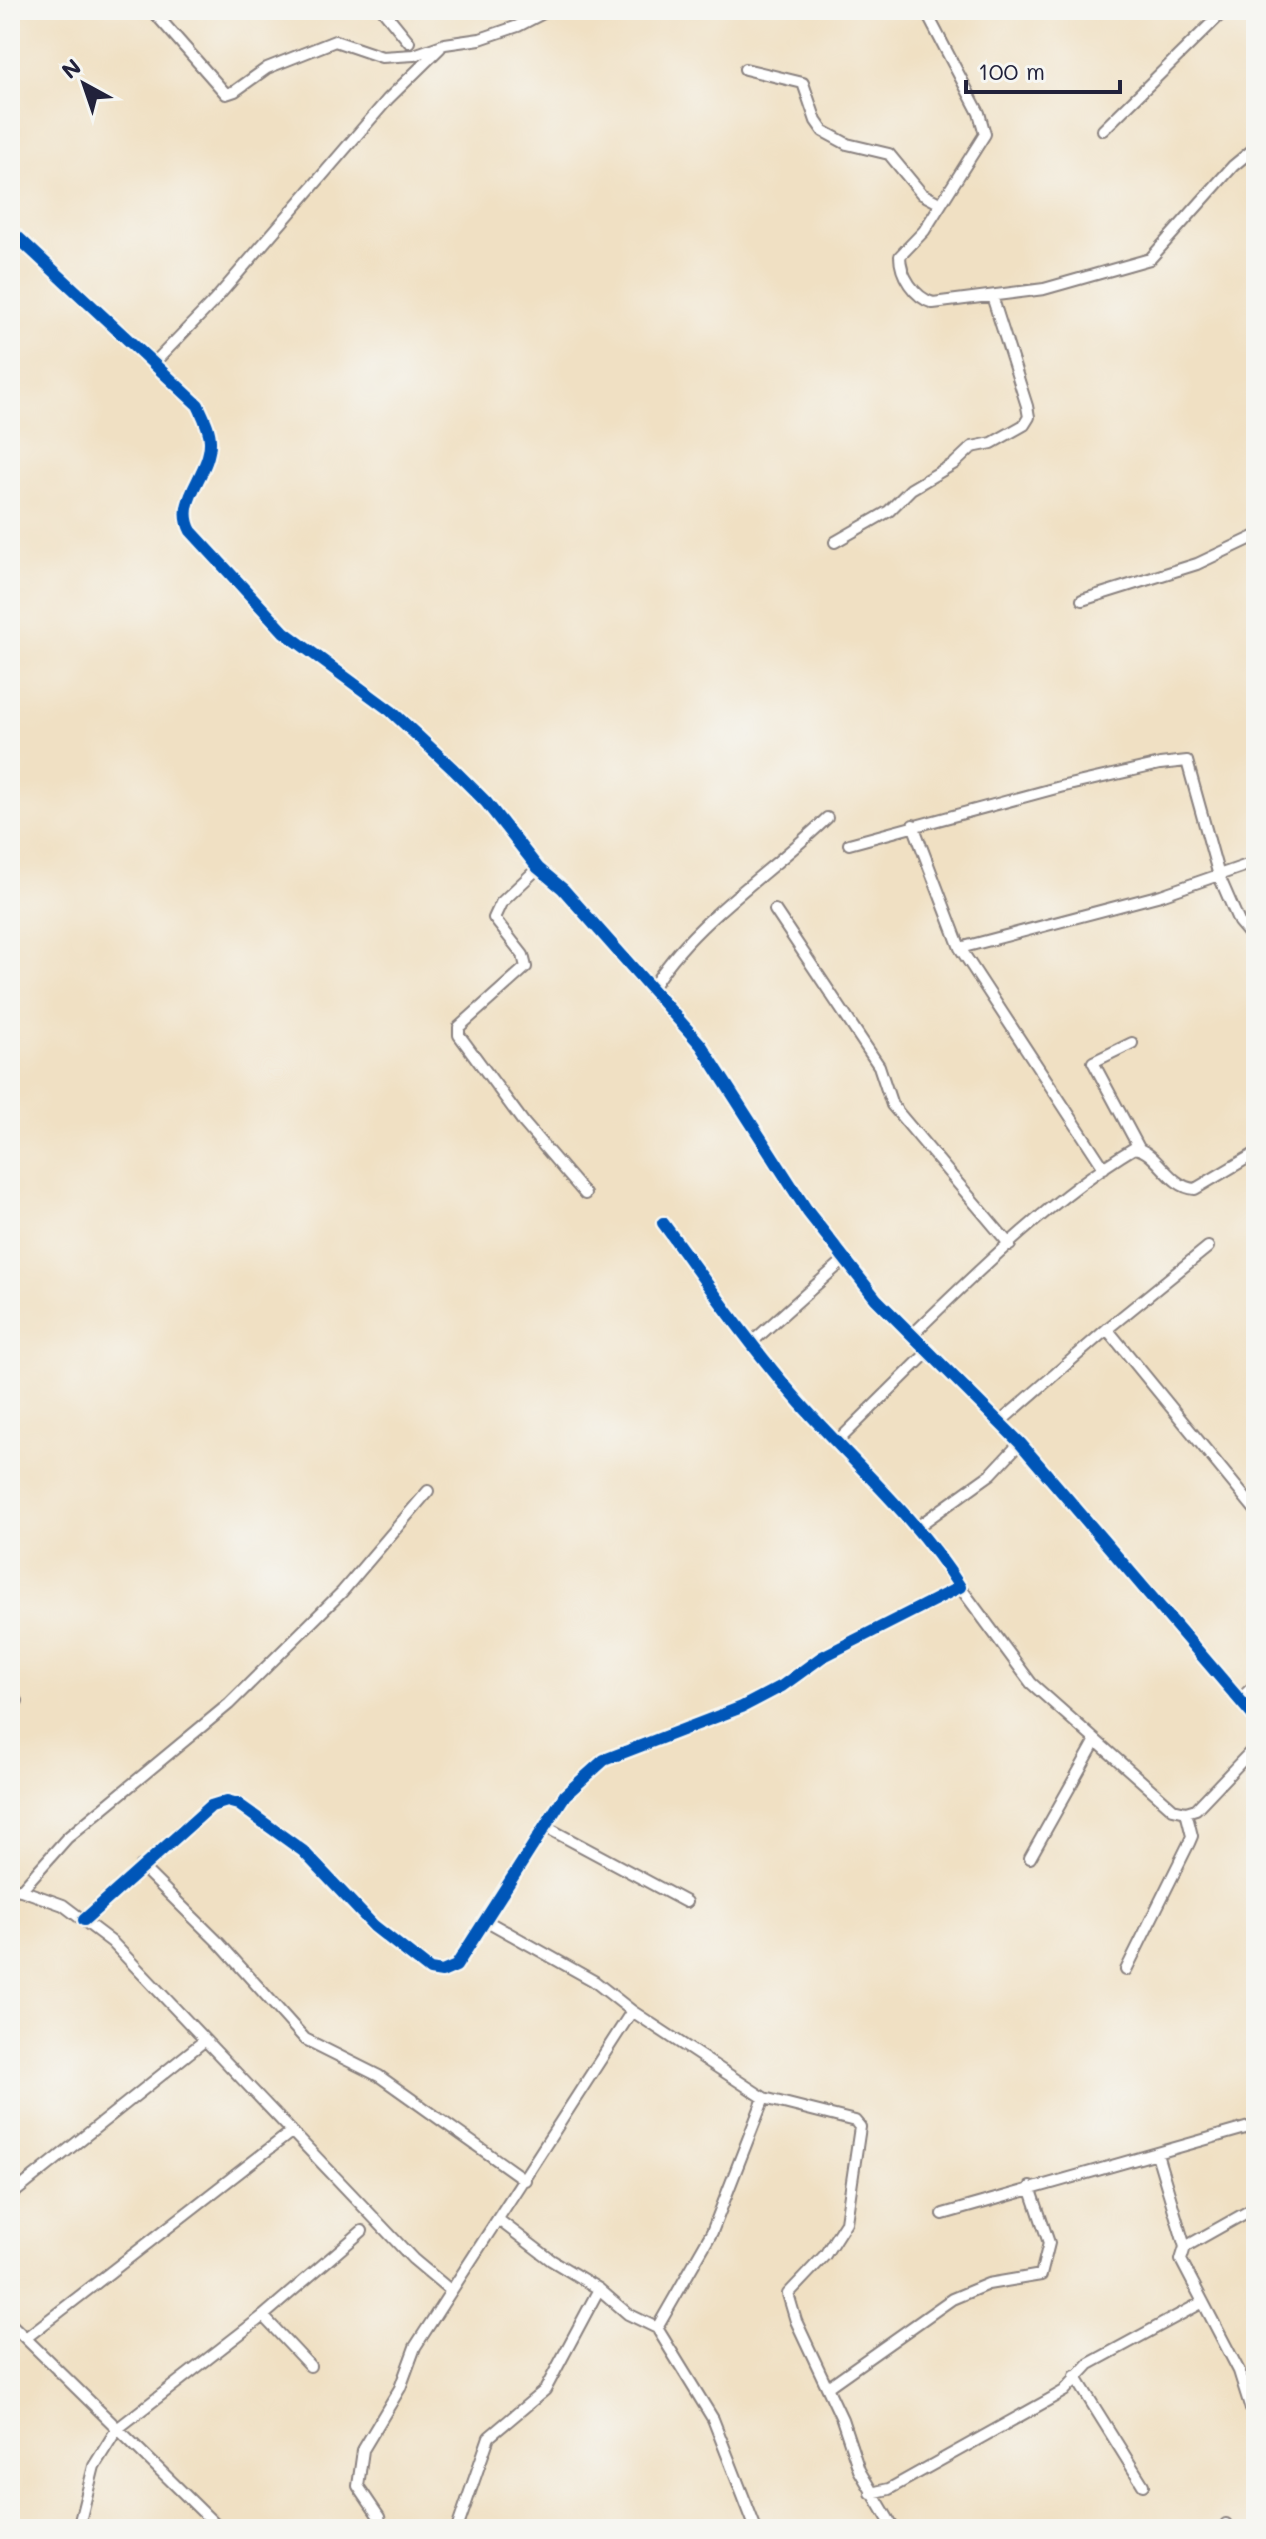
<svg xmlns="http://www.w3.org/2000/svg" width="1266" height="2539" viewBox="0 0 1266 2539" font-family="Mali,sans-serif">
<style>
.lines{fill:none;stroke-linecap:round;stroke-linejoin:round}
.street-casing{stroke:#89817f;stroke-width:14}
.street{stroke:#fff;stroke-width:10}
.cycleway-casing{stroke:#f6f6f2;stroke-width:17}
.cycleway{stroke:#0057b8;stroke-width:12}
</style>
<rect width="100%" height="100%" fill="#f6f6f2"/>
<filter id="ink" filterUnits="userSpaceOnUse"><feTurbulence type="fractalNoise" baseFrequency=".0125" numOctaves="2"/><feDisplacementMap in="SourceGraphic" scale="16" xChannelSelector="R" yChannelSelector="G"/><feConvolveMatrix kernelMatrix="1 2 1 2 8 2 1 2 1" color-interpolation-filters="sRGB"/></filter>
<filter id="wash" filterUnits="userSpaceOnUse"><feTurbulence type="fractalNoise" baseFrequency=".006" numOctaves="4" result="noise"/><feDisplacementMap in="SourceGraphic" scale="32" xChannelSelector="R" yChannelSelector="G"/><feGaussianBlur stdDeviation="1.8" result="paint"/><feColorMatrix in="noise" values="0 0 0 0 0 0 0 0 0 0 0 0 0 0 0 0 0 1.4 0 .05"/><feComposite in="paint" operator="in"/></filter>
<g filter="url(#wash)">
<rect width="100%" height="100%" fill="#f0e0c3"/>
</g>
<g filter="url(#ink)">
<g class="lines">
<defs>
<path id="street" d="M152,10L226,94L235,91L267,68L335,41L382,57L414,55L445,44L480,39L518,26L549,10
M383,10L409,42
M925,10L979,113L985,134L924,231L900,256C900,275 914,297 933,303L1044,289L1150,259L1233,166L1256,147
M745,69L803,83L816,121L823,131L847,144L889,154L922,194L941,204
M1103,130L1225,10
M10,230L198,405C203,416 210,429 210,441C211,474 174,500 191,531L284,632L391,711L453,769L486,802L538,868L563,889L701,1045L808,1212L876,1299L1020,1443L1256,1719
M154,363L215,300L388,99L440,48
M835,542L889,511L911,489L955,463L972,447L992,443L1024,425L1029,417L1027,406L992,296
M1082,600L1197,564L1256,536
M913,825L960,948L1104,1168
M849,844L1060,787L1160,764L1187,761L1219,876L1239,922L1256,942
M538,868L501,903L494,918L523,955L526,967L459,1027V1035L524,1123L585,1194
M775,910L879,1066L892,1105L1010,1245
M960,948L1161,895L1256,862
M651,990C691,922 771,873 827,818
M1132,1043L1093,1062L1139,1148
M1107,1329L1208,1247
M911,1336C978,1271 1054,1196 1134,1148C1158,1151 1168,1187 1195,1189L1256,1153
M751,1343L844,1260
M1000,1422L1107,1329L1256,1511
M836,1443L928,1352
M917,1527L991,1474L1020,1443
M960,1587L1031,1683L1173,1809L1186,1812L1196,1809L1256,1746
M1239,1700L1256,1684
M10,1707L17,1701
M544,1826L686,1902
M1030,1858L1095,1742
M141,1866L219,1943L305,2039L379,2076L525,2180
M10,1888L21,1890L67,1838L229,1704L342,1592L428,1491
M21,1890L63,1905L112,1942L413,2259L450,2290
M84,1920L211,1806L227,1801L238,1804L303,1851L374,1926L430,1970L442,1972L456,1966L565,1795L604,1760L742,1707L782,1686L822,1657L960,1587C917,1518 853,1463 800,1403C750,1346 707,1283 663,1223
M1126,1970L1189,1843L1192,1836L1186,1812
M632,2011L764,2098L855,2121L860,2127L846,2222L825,2255L788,2294L796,2321L842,2419L859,2470L894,2529
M1157,2154L1185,2247
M10,2196L204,2041
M1256,2207L1185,2247L1181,2260L1239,2371L1256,2425
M943,2214L1256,2125
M500,2221L551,2260L599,2289L628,2314L657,2328L713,2419L756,2529
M263,2316L310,2366
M10,2323L220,2529
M657,2328L712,2232L764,2098
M27,2337L291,2132
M1075,2376L1143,2485
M829,2386L952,2299L988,2284L1041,2275L1049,2243L1030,2187
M871,2493L889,2489L1052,2398L1064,2391L1089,2364L1203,2302
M1226,2524L1228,2529
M78,2529L94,2466L117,2429L263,2316L362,2231
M382,2529L379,2517L358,2486L363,2450L400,2388L415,2347L632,2011L594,1981L485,1920
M457,2529L489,2437L545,2390L599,2289"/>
</defs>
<!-- street casing -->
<use href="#street" class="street-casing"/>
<!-- street -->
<use href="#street" class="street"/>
<defs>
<path id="cycleway" d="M10,230L198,405C203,416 210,429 210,441C211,474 174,500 191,531L284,632L391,711L453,769L486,802L538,868L563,889L701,1045L808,1212L876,1299L1020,1443L1256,1719
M84,1920L211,1806L227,1801L238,1804L303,1851L374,1926L430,1970L442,1972L456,1966L565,1795L604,1760L742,1707L782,1686L822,1657L960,1587C917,1518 853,1463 800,1403C750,1346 707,1283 663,1223"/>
</defs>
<!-- cycleway casing -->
<use href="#cycleway" class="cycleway-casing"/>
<!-- cycleway -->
<use href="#cycleway" class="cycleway"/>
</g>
</g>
<!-- margin -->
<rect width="1266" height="2539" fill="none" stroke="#f6f6f2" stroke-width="40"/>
<!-- north arrow -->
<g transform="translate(84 84) rotate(320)" stroke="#f6f6f2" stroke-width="6" paint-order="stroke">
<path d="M0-6L14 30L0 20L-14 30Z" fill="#22223b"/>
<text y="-12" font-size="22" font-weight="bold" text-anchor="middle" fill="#22223b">N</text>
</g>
<!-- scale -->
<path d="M966 80v12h154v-12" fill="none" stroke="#22223b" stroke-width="4"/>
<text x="978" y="80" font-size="24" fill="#22223b" stroke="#f6f6f2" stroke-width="6" paint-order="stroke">100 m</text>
</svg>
